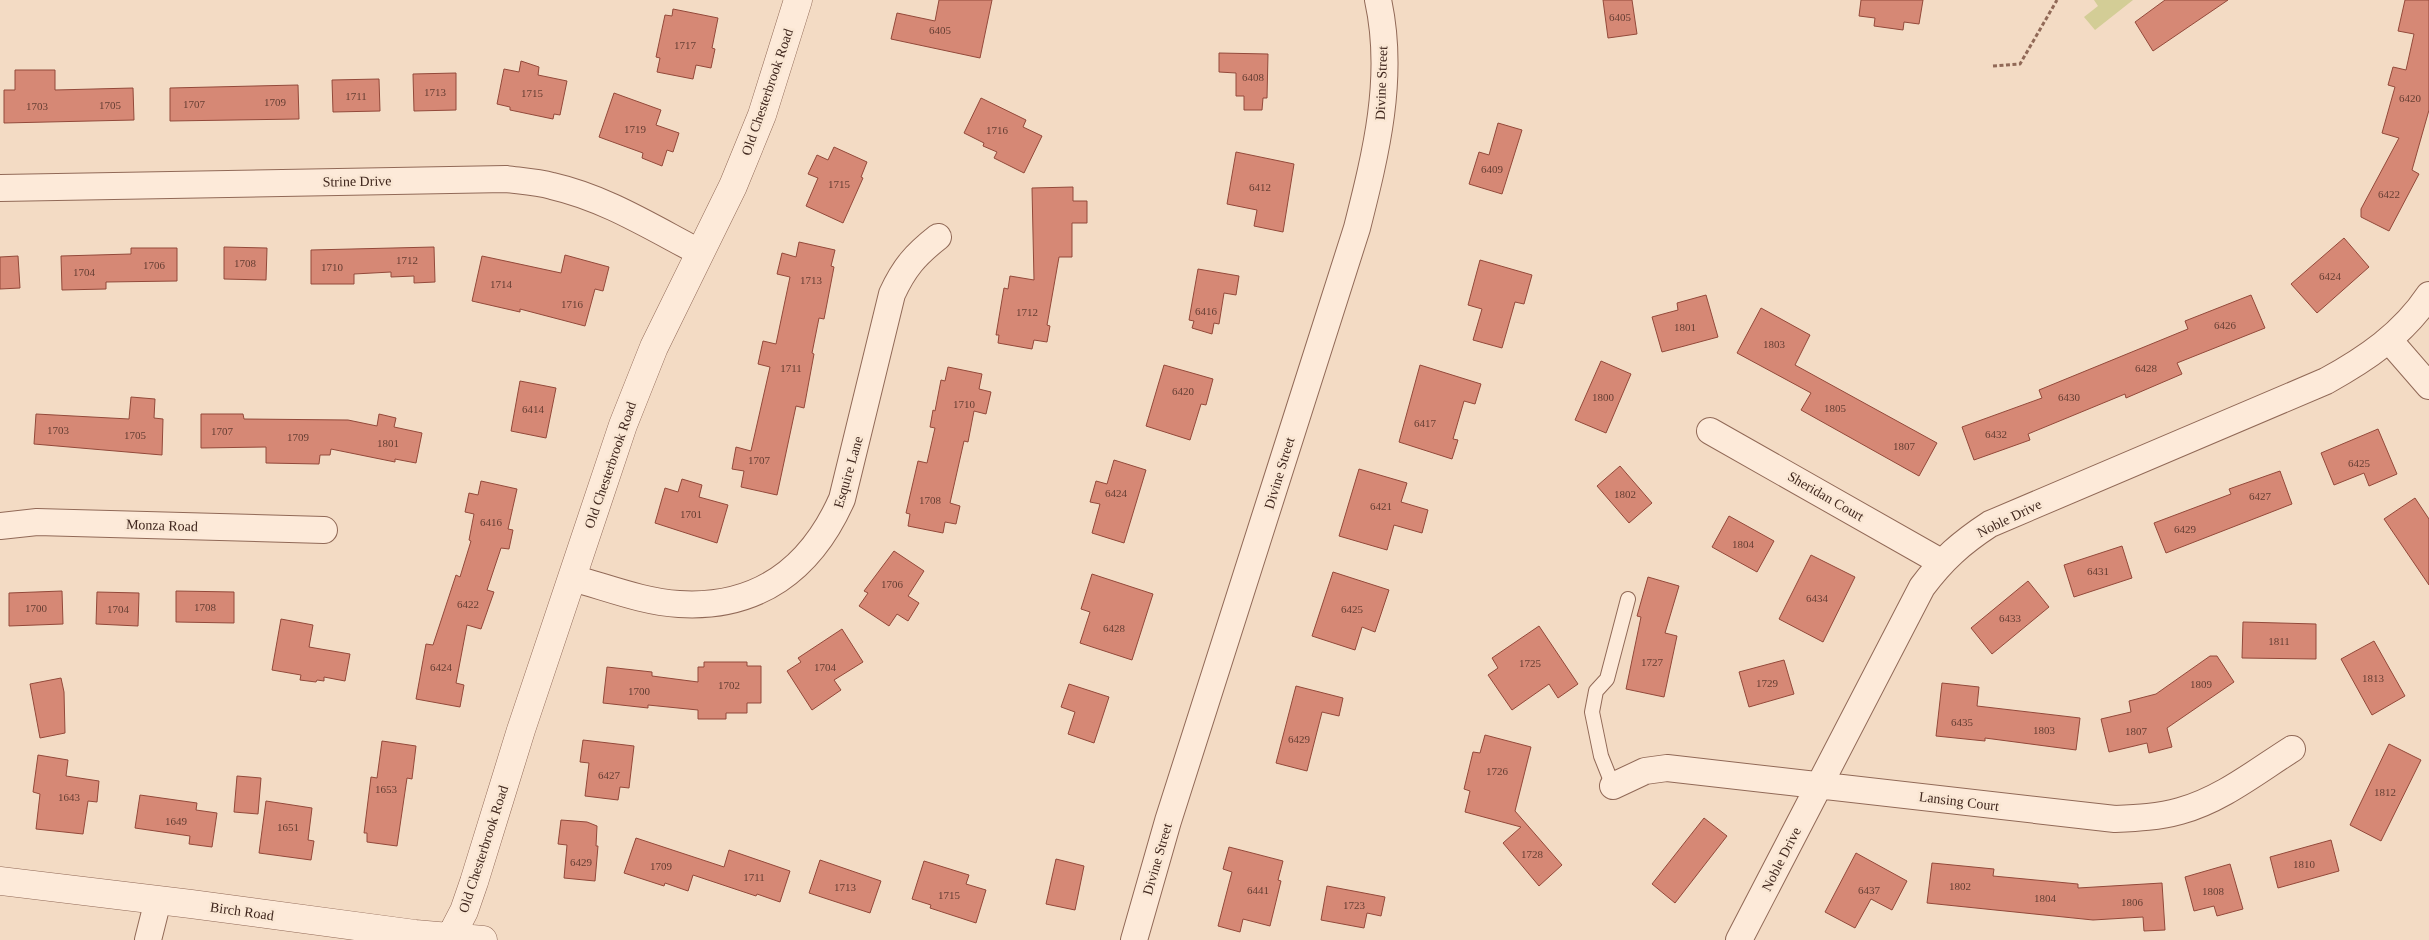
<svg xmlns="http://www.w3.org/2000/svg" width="2429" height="940" viewBox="0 0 2429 940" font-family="'Times New Roman',serif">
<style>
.green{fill:#d3cd96}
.building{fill:#d68875;stroke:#93493a}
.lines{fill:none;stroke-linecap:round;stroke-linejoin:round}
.service-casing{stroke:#916957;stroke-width:16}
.minor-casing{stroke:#916957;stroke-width:28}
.tertiary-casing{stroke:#916957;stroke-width:29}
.path{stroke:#916957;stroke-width:3;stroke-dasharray:4 2.5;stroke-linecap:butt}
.service{stroke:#fdead9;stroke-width:14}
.minor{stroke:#fdead9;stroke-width:26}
.tertiary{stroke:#fdead9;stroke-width:28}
.labels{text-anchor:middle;stroke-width:5;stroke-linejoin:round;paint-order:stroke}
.number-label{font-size:11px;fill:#653e33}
.street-label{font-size:14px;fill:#3f261d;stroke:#fae7d4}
</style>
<rect width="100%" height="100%" fill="#f3dbc4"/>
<!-- green -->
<path class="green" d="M2094,0H2133L2095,30L2084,17L2098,6Z"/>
<!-- building -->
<path class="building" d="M939,0H992L980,58L891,39L897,13L935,21Z
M1603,0H1632L1637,34L1608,38Z
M1861,0H1923L1919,24L1904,22L1903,30L1874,26L1875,18L1859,16Z
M2165,0H2228L2153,51L2135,22Z
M2405,0H2429V110L2412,170L2419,174L2389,231L2361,217V209L2399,138L2382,133L2395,87L2388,85L2393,67L2406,70L2414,34L2398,31Z
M673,9L718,18L712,48L715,49L711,68L696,65L693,79L657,72L660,58L656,57L665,15L672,16Z
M1219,53L1268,54L1267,98H1263L1262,110H1244V96H1236V73L1219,72Z
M521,61L539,67L538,75L567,81L560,115L554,114L553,119L510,110V107L497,104L504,69L519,72Z
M15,70H55V90L133,88L134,120L4,123V90H15Z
M456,73V110L414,111L413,74Z
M379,79L380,111L333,112L332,80Z
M298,85L299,119L170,121V88Z
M614,93L661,110L656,125L679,133L673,152L667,150L662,166L642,158L643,153L599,137Z
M981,98L1026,120L1023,127L1042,136L1024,173L994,158L997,152L983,146L984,143L964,133Z
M1498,123L1522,130L1502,194L1469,184L1479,152L1489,155Z
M834,147L867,162L861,177L863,178L843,223L806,206L818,178L808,174L817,155L828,160Z
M1236,152L1294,164L1283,232L1254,226L1257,210L1227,204Z
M1073,187V201H1087V223H1072V257H1059L1047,325L1050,326L1047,342L1034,340L1032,349L998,343L999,335H996L1004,288L1008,289L1010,276L1034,280L1032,188Z
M2344,238L2369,267L2317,313L2291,284Z
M799,242L835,250L831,266L834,267L824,319L819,318L812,353L814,354L804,408L796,406L777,495L741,487L744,471L732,469L736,447L751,451L770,367L758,364L763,341L776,344L790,277L777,274L782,253L796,257Z
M224,247L267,248L266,280L224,279Z
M434,247L435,282L414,283V276L391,277V272L354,274V284H311V250Z
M131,248H177V281L106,282V289L62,290L61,256L131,254Z
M565,255L609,267L603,291L595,289L585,326L520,309V312L472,301L482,256L561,273Z
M18,256L20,288L0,289V257Z
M1480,260L1532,275L1524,304L1515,302L1502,348L1473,340L1482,309L1468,305Z
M1198,269L1239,276L1236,295L1224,293L1219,324L1214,323L1212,334L1192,328L1194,321L1189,320Z
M1706,295L1718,337L1662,352L1652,317L1678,310L1677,303Z
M2251,295L2265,328L2177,363L2182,374L2126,398L2125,394L2028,434L2030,440L1974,460L1962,427L2042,398L2039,390L2188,329L2185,321Z
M1761,308L1810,335L1795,365L1937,443L1919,476L1801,410L1811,393L1737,353Z
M1601,361L1631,374L1606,433L1575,420Z
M1164,365L1213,379L1206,405L1201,404L1190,440L1146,426Z
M1420,365L1481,384L1475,404L1464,401L1453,439L1458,440L1452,459L1399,442Z
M948,367L982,374L979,389L991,392L986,414L974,411L968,442L964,441L950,503L960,506L956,524L945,522L943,533L908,526L910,514L906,513L918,461L927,463L935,428L930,427L933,410L935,411L941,380L945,381Z
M520,381L556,388L546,438L511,431Z
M131,397L155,399L154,418L163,419L162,455L34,444L36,414L129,419Z
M201,414H243L244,419L348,420L377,426L379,414L396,418L394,427L422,433L416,463L395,459V462L331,449L330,455H320L319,464L266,463V447L201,448Z
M2378,429L2397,474L2369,486L2364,473L2334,485L2321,453Z
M1114,460L1146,470L1124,543L1092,533L1100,504L1090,502L1096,481L1107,484Z
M1620,466L1652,503L1629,523L1597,486Z
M1359,469L1407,483L1401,502L1428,510L1422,533L1394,525L1387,550L1339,536Z
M2280,471L2292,504L2166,553L2154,523L2231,494L2229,489Z
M682,479L702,485L699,497L728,505L717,543L655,523L665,488L678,492Z
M481,481L517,489L508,529L513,530L509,549L501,548L487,590L494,592L481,629L467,625L456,683L464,685L460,707L416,699L426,644L433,645L456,575L460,577L471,541L469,540L474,514L465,512L469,493L478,495Z
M2415,498L2429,519V585L2384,519Z
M1729,516L1774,541L1757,572L1712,547Z
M2122,546L2132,578L2074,597L2064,565Z
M894,551L924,571L908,596L919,603L908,621L897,614L889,626L859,606L868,593L864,591Z
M1811,555L1855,577L1823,642L1779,619Z
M1333,572L1389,590L1375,632L1362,627L1355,650L1312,636Z
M1092,574L1153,594L1132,660L1080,643L1090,612L1081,609Z
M1648,577L1679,586L1665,633L1677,636L1664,697L1626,689L1641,617L1637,616Z
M2028,581L2049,607L1992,654L1971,628Z
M62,591L63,624L9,626V593Z
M176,591L234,592V623L176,622Z
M97,592L139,593L138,626L96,624Z
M281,619L313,625L309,647L350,654L345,681L324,677V681L317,680L316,682L300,680L301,675L272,670Z
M2243,622L2316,624V659L2242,658Z
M1539,626L1578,684L1558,698L1549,684L1512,710L1488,675L1498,668L1492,658Z
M842,629L863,662L834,680L841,690L812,710L787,671L801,662L798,658Z
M2374,641L2405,696L2372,715L2341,659Z
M2210,656H2217L2234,682L2167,728L2172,747L2149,753L2147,743L2109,752L2101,719L2131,712L2129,701L2156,694Z
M1784,660L1794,694L1749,707L1739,672Z
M704,662H747V666H761V703H747V713H726V719H698V710L648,705V708L603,703L607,667L652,672V676L698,682V667H704Z
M61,678L64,692L65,733L40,738L30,684Z
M1942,683L1979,687L1977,706L2080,718L2076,750L1985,738V741L1936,736Z
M1069,684L1109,697L1094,743L1068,734L1075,712L1061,707Z
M1296,686L1343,698L1339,716L1322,712L1307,771L1276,763Z
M1485,735L1531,747L1515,811L1562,865L1539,886L1503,843L1521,827L1465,812L1470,791L1464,789L1473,752L1480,753Z
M583,740L634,746L629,788L620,787L618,800L585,796L589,763L580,762Z
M382,741L416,746L412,779L407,778L397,846L367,842V833H364L371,777L377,778Z
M2389,744L2421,760L2381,841L2350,825Z
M38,755L68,760L66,776L99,781L97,802L88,801L83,834L36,829L40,794L33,792Z
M237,776L261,778L258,814L234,812Z
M140,795L197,803L196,810L217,813L212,847L189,844L190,836L135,828Z
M266,801L312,808L308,840L314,841L311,860L259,853Z
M1704,818L1727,836L1675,903L1652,884Z
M561,820L587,822L597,826L596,846H598L595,881L564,878L567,845L558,844Z
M636,838L724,867L729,850L790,871L780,902L757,894L756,896L693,875L688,891L665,883L664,886L624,873Z
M2331,840L2339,871L2278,888L2270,857Z
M1229,847L1283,861L1278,880L1281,881L1270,926L1243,919L1240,932L1218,926L1232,872L1223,869Z
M1856,853L1907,881L1892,910L1871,899L1855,928L1825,912Z
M1056,859L1084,866L1075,910L1046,904Z
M820,860L881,881L870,913L809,893Z
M924,861L969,875L966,884L986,890L976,923L930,908L931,905L912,899Z
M1932,863L1994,869L1993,876L2078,884V888L2162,883L2165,930L2144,931L2143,917L2093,920L1927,903Z
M2230,864L2243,909L2217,916L2214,906L2194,911L2185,877Z
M1327,886L1385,897L1381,916L1367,913L1364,928L1321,920Z"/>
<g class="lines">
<defs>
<path id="service" d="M1613,786L1601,756L1592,712L1596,691L1607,679L1628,599"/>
<path id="minor" d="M0,188L506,179C521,181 537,182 552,186C605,198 651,227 699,252
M2389,340L2429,386
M1710,431L1941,562
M0,526L37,522L324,530
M572,578C606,587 643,602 679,604C758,609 811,569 842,499L892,294C904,268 915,255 938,237
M1613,786L1645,771L1667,768L2115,819C2137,818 2159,817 2180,811C2221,800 2257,771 2292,749
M148,940L158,900
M1134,940L1168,821L1357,228C1376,153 1395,77 1378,0
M1739,940L1922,587C1943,559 1961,543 1990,524L2326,381C2366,359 2403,334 2429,295"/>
<path id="tertiary" d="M0,881L191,904L415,934L483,940
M449,940L464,911L474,882L521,730L623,425L654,347L733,186L762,115L798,0"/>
</defs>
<!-- service casing -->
<use href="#service" class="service-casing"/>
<!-- minor casing -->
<use href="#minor" class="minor-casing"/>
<!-- tertiary casing -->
<use href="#tertiary" class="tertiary-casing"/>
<!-- path -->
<path class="path" d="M1993,66L2020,64L2057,0"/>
<!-- service -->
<use href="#service" class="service"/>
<!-- minor -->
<use href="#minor" class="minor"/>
<!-- tertiary -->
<use href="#tertiary" class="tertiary"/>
</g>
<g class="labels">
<!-- number labels -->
<g class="number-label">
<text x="1620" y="21">6405</text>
<text x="940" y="34">6405</text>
<text x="685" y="49">1717</text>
<text x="1253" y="81">6408</text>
<text x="435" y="96">1713</text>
<text x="532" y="97">1715</text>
<text x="356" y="100">1711</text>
<text x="2410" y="102">6420</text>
<text x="275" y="106">1709</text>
<text x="194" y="108">1707</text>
<text x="110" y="109">1705</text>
<text x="37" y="110">1703</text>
<text x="635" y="133">1719</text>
<text x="997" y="134">1716</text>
<text x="1492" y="173">6409</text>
<text x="839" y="188">1715</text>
<text x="1260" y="191">6412</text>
<text x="2389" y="198">6422</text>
<text x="407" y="264">1712</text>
<text x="245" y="267">1708</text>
<text x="154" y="269">1706</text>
<text x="332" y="271">1710</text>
<text x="84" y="276">1704</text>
<text x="2330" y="280">6424</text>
<text x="811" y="284">1713</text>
<text x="501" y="288">1714</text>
<text x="572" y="308">1716</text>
<text x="1206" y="315">6416</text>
<text x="1027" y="316">1712</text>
<text x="2225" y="329">6426</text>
<text x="1685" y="331">1801</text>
<text x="1774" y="348">1803</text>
<text x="791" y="372">1711</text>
<text x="2146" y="372">6428</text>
<text x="1183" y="395">6420</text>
<text x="1603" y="401">1800</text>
<text x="2069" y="401">6430</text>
<text x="964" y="408">1710</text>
<text x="1835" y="412">1805</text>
<text x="533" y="413">6414</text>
<text x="1425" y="427">6417</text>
<text x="58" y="434">1703</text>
<text x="222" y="435">1707</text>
<text x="1996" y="438">6432</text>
<text x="135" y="439">1705</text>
<text x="298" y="441">1709</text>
<text x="388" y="447">1801</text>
<text x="1904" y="450">1807</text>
<text x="759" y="464">1707</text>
<text x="2359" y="467">6425</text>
<text x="1116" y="497">6424</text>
<text x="1625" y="498">1802</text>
<text x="2260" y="500">6427</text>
<text x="930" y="504">1708</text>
<text x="1381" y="510">6421</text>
<text x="691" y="518">1701</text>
<text x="491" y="526">6416</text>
<text x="2185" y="533">6429</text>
<text x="1743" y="548">1804</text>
<text x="2098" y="575">6431</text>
<text x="892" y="588">1706</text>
<text x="1817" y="602">6434</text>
<text x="468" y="608">6422</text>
<text x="205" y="611">1708</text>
<text x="36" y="612">1700</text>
<text x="118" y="613">1704</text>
<text x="1352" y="613">6425</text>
<text x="2010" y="622">6433</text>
<text x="1114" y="632">6428</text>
<text x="2279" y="645">1811</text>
<text x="1652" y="666">1727</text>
<text x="1530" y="667">1725</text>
<text x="441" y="671">6424</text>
<text x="825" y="671">1704</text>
<text x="2373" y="682">1813</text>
<text x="1767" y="687">1729</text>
<text x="2201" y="688">1809</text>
<text x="729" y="689">1702</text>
<text x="639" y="695">1700</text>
<text x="1962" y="726">6435</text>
<text x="2044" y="734">1803</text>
<text x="2136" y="735">1807</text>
<text x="1299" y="743">6429</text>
<text x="1497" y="775">1726</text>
<text x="609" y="779">6427</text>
<text x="386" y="793">1653</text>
<text x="2385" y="796">1812</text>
<text x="69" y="801">1643</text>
<text x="176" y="825">1649</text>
<text x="288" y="831">1651</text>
<text x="1532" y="858">1728</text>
<text x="581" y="866">6429</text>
<text x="2304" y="868">1810</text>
<text x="661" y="870">1709</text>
<text x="754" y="881">1711</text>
<text x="1960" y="890">1802</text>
<text x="845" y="891">1713</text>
<text x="1258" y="894">6441</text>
<text x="1869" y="894">6437</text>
<text x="2213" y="895">1808</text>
<text x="949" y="899">1715</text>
<text x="2045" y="902">1804</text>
<text x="2132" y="906">1806</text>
<text x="1354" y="909">1723</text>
</g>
<!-- street labels -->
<g class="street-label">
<text transform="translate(1381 83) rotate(-88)" y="5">Divine Street</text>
<text transform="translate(767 92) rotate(-71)" y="5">Old Chesterbrook Road</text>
<text transform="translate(357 181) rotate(-1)" y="5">Strine Drive</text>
<text transform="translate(610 465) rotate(-71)" y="5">Old Chesterbrook Road</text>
<text transform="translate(848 472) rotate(-74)" y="5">Esquire Lane</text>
<text transform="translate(1279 473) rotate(-73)" y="5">Divine Street</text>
<text transform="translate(1826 496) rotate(30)" y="5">Sheridan Court</text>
<text transform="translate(2009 518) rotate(-26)" y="5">Noble Drive</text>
<text transform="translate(162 525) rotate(2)" y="5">Monza Road</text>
<text transform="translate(1959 801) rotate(7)" y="5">Lansing Court</text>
<text transform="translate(483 849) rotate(-72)" y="5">Old Chesterbrook Road</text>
<text transform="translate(1157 859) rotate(-74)" y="5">Divine Street</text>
<text transform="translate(1781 859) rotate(-63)" y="5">Noble Drive</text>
<text transform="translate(242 911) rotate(8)" y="5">Birch Road</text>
</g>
</g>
</svg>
